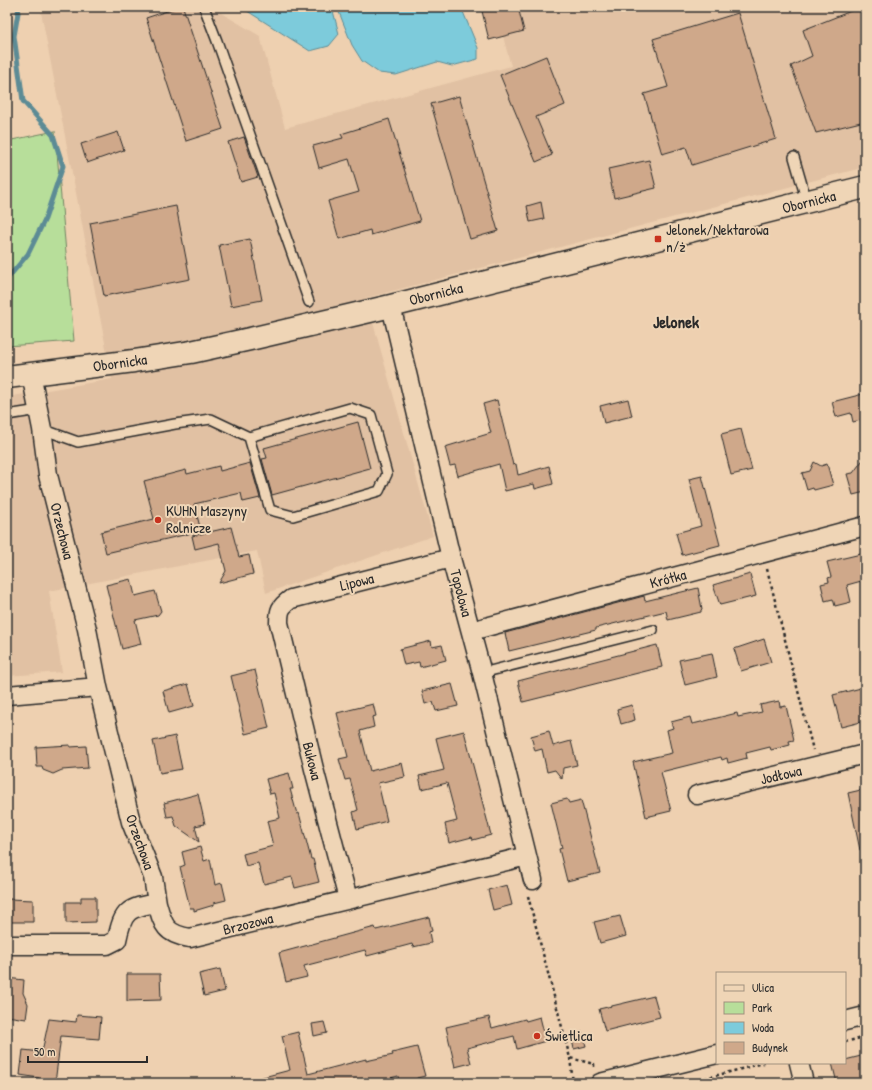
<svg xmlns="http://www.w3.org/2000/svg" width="872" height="1090" viewBox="0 0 872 1090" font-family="'Patrick Hand',sans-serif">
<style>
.built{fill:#e1c1a3}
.green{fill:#b7de9a;stroke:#718462}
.water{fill:#7dcbdb;stroke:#5c8b95}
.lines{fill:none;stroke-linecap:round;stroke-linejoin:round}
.stream{stroke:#5c8b95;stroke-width:5}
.building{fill:#cfa88a;stroke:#2b2b2b}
.lane-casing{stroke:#2b2b2b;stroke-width:12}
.street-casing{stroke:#2b2b2b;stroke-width:21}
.secondary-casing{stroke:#2b2b2b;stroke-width:25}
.path{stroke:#2b2b2b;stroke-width:2.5;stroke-dasharray:3 3;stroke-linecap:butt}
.lane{stroke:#efd5b6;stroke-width:9}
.street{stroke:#efd5b6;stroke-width:18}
.secondary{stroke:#efd5b6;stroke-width:22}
.poi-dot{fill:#c8321e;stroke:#efd5b6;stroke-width:1.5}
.labels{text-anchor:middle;stroke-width:4;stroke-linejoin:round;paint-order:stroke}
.street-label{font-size:15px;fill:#2b2b2b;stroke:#efd5b6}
.poi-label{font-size:15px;fill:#2b2b2b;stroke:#efd5b6;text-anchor:start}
.quarter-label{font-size:17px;font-weight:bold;fill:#2b2b2b;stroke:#efd5b6}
</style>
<rect width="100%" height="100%" fill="#eed0b0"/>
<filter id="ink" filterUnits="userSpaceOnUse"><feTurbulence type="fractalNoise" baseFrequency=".025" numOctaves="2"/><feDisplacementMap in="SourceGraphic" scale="8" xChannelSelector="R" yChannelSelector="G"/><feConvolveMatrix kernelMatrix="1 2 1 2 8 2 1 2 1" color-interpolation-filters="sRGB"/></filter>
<g filter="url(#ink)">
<!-- built -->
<path class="built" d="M61,7H211L260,36L285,128L511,66L495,7H672L674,11L682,7H865V167L366,298L433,536L266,593L257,551L49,591L62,672L7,676V397L112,379L41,12Z"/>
<!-- green -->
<path class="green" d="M55,131L74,341L7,346V141Z"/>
<!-- water -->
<path class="water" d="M241,7H461L478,48V59L452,66L437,62L396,75L379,73L362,61L352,45L339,12L333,11L339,34L329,46L310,51Z"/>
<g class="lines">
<!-- stream -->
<path class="stream" d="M7,279L28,254L45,219L63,166L53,135L23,101L14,36L19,7"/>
</g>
<!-- building -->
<path class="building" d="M179,7H183L223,129L186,141L146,18Z
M481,7H518L524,31L489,40Z
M861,7H865V121L816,133L791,66L812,56L803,30Z
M738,13L776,139L692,165L686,147L662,154L644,94L668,87L653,39Z
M546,56L565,105L536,117L552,155L536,162L500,75Z
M459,96L498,231L470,239L431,104Z
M389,119L420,221L371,235L370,230L339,239L328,201L359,192L349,159L319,168L313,146L343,138L341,134Z
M118,132L124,150L87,163L81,144Z
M244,137L258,177L241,182L228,142Z
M649,160L656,188L614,198L608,169Z
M541,202L544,219L530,222L527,206Z
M176,206L190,279L104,296L90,223Z
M250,239L262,300L231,306L219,245Z
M863,394L865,401V419L853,422L851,413L836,417L832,402Z
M628,399L632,416L604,423L600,406Z
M497,400L513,465L516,464L518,475L549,466L553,484L535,489L534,484L505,491L499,464L458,476L455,465L450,466L445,447L491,433L483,404Z
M358,422L370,468L272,495L262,459L267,458L264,448Z
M741,429L752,470L731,475L721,434Z
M865,457V492L853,495L847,474L853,473Z
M814,462L821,466L827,464L833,485L814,490L813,488L807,490L802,473L810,471Z
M250,463L260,498L243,502L241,493L194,504L201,531L106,553L101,532L154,519L144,481L186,470L187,474L219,466L220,471Z
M702,476L720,545L682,555L676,533L701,526L689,479Z
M231,527L239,557L249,555L253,574L219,583L226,571L219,543L195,549L192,536Z
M865,553V580L847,585L851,602L835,606L833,599L825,601L821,584L829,582L828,578L831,577L827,562Z
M750,574L756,596L720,605L713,585Z
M131,579L135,596L155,591L161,611L158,615L135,620L141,644L122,649L106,585Z
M698,588L702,609L701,610V612L668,620L666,611L596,628V630L509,651L505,633L644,596L645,601Z
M764,639L771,662L741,671L734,649Z
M431,641L432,647L442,645L446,660L420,667L419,662L404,665L400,649Z
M657,645L662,667L523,702L518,681Z
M712,653L717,677L685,685L679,660Z
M255,670L269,728L245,734L231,676Z
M188,684L194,706L169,713L163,691Z
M452,684L458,706L436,711L433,702L425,704L422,691Z
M865,687V721L841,727L833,695Z
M779,701L780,707L786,706L794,740L789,741L790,745L771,750L770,747L746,753L747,758L728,763L727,758L722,760L721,757L661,772L671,811L646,817L633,762L672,753L667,730L673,728L671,722L690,717L692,724L697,723L737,713L738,717L762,712L760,705Z
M373,704L376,716L372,717L374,727L360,731L370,771L402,763L405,777L378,783L387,821L357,829L353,812L358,810L350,779L345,780L339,759L348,757L337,713Z
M632,705L635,720L621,724L617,709Z
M464,731L491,835L473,840L472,837L449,843L445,824L457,821L447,783L422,789L419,776L444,770L436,738Z
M549,731L553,746L571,741L577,765L563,768L562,779L555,770L547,772L542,749L535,751L531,736Z
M175,736L182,769L160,773L153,741Z
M70,745V747L86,746L88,768L62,770L53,774L43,770L42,767H37L36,747Z
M289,773L293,789H290L297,814L299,813L311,859H313L319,882L295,888L292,877L264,884L258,863L246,866L243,854L273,846L267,821L280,818L274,793L270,794L266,779Z
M865,789V849L860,850L848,793Z
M198,794L205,824L195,826L199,842L176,826L173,816L167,817L164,803Z
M567,799L569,803L581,800L600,873L567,881L559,849L562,848L551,803Z
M200,847L204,861L210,859L215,885L222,883L226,900L214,903V905L194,911V908H190L180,867L185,865L182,852Z
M507,885L512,905L493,910L488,890Z
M81,897H96V922L66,923V902H81Z
M9,899L33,900V922H8V920H7V901H9Z
M620,916L626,936L600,943L594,922Z
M429,917L432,931L429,932L431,943L413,947L412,944L367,956L365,950L304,966L307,977L286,982L279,953L375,927L376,930Z
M220,969L225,991L204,996L199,974Z
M127,974H160L161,1000L127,1001Z
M7,978L24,980L23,993L28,1004L26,1019L7,1016Z
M654,996L660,1017L605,1031L599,1009Z
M77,1015L101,1017L99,1039L61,1036L55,1083H38L39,1078L20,1075L23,1050L42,1052L49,1019L76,1022Z
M489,1017L492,1028L525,1019L526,1021L540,1017L546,1041L517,1049L514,1036L467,1048L471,1063L455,1067L446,1027Z
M324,1022L327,1033L314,1036L312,1024Z
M298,1032L308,1074L366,1059V1061L393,1055L392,1053L417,1047L425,1076L417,1078L414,1083H411L407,1080L399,1082L398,1076L372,1083H256V1079L290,1070L282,1036Z
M582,1032L586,1046L574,1049L571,1035Z
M865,1055V1083H837L832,1063H845V1060Z"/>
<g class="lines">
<defs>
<path id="lane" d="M204,7L217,41L309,302
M794,157L807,202
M7,415L39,410
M42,429L78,442L175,424L211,419L249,437L350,408L371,415L387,474L379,491L293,516L270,510L249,437
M482,673L653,630"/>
<path id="street" d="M391,306L451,558L482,673L533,880
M31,374L42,429L48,475L87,629L98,687L131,822L153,877L157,903
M471,631L865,526
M7,695L98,687
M697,795L865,754
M348,899L314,769L279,623C279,610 280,607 291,599L451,558
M7,945H107L117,940C123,910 128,908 157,903C163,925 165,934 190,938L527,856
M845,1021L865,1016
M799,1063L804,1083
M600,1083L717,1054"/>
<path id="secondary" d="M7,377L134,361L191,352L250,339L391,306L865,187"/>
</defs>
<!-- lane casing -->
<use href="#lane" class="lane-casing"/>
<!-- street casing -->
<use href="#street" class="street-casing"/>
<!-- secondary casing -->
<use href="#secondary" class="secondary-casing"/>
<!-- path -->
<path class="path" d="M767,569L813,750
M528,896L570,1058L594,1064V1067
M845,1042L865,1037
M570,1058L573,1083
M687,1083L764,1063"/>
<!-- lane -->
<use href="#lane" class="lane"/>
<!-- street -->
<use href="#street" class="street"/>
<!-- secondary -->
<use href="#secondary" class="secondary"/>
</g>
</g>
<!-- markers -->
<g class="poi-dot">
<rect x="654" y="235" width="8" height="8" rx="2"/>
<circle cx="158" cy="520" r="4"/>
<circle cx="537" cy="1036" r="4"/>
</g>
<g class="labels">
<!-- street labels -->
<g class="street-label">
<text transform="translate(809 202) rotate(-14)" y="5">Obornicka</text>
<text transform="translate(436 294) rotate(-14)" y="5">Obornicka</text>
<text transform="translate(120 363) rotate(-8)" y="5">Obornicka</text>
<text transform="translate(62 531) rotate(76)" y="5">Orzechowa</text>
<text transform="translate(668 579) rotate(-15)" y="5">Krótka</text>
<text transform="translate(357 582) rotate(-14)" y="5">Lipowa</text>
<text transform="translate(461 593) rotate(75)" y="5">Topolowa</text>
<text transform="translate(312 761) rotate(76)" y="5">Bukowa</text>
<text transform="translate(781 775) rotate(-13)" y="5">Jodłowa</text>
<text transform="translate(140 842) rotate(70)" y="5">Orzechowa</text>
<text transform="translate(248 924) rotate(-14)" y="5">Brzozowa</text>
</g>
<!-- poi labels -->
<g class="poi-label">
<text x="666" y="235">Jelonek/Nektarowa<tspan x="666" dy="17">n/ż</tspan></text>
<text x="166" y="516">KUHN Maszyny<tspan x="166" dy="17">Rolnicze</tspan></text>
<text x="545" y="1041">Świetlica</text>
</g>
<!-- quarter labels -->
<g class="quarter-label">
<text x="676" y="328">Jelonek</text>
</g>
</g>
<!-- margin -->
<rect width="872" height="1090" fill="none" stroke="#efd5b6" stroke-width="24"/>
<rect x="12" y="12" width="848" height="1066" fill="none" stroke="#2b2b2b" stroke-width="1.5" filter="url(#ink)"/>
<!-- legend -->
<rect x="716" y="972" width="130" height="92" fill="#efd5b6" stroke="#a1917e"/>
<rect x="724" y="985" width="20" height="6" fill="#efd5b6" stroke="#a1917e"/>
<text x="752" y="992" font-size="12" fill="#2b2b2b">Ulica</text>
<rect x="724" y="1002" width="20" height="12" fill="#b7de9a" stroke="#a1917e"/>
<text x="752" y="1012" font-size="12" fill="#2b2b2b">Park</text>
<rect x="724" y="1022" width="20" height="12" fill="#7dcbdb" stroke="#a1917e"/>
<text x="752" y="1032" font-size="12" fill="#2b2b2b">Woda</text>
<rect x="724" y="1042" width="20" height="12" fill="#cfa88a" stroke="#a1917e"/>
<text x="752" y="1052" font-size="12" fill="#2b2b2b">Budynek</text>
<!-- scale -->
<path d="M28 1056v6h119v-6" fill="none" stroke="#2b2b2b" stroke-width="2"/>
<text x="34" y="1056" font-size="12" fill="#2b2b2b" stroke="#efd5b6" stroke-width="3" paint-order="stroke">50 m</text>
</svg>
